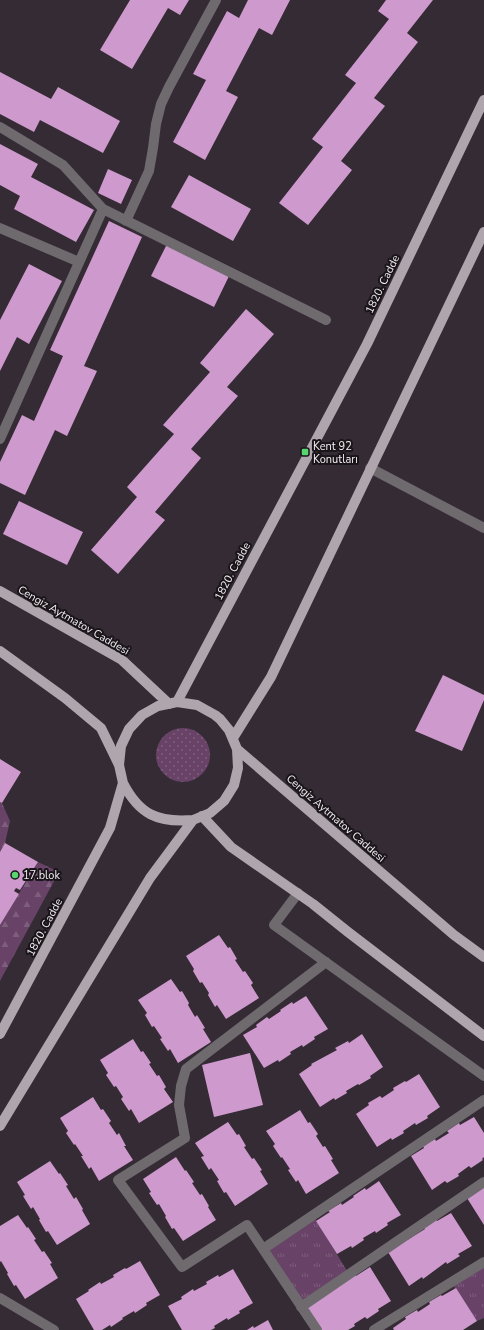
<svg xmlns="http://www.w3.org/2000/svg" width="484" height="1330" viewBox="0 0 484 1330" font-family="'Nunito Sans',sans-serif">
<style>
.grass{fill:url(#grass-dots)}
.forest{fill:url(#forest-firs)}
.park{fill:url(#park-tufts)}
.building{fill:#ce99cd}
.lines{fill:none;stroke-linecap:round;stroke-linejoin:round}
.minor{stroke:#6e6a6e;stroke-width:10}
.major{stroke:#aea5ad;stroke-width:10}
.poi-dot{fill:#58d56f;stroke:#191519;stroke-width:1.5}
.labels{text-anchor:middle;stroke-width:4;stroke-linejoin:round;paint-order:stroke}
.street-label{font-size:11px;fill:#f4eef4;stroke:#191519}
.poi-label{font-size:11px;fill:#f4eef4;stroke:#191519;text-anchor:start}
</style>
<defs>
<pattern id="grass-dots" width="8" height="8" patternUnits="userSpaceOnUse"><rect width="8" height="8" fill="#684267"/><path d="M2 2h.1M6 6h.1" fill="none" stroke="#7e5e7d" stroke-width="1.8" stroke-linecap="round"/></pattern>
<pattern id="forest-firs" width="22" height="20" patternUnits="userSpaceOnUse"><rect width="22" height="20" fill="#684267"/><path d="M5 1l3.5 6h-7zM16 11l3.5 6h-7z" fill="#7e5e7d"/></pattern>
<pattern id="park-tufts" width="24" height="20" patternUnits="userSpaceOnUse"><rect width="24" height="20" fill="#684267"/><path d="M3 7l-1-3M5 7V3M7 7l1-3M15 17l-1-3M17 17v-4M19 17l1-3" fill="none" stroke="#7e5e7d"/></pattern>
</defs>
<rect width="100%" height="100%" fill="#342b34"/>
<!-- grass -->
<path class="grass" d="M156 755a27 27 0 1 1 54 0a27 27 0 1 1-54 0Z"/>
<!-- forest -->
<path class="forest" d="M0,802L2,803L10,821L5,843L0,852Z
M38,862L59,872L0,981V925Z"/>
<!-- park -->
<path class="park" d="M313,1215L349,1274L301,1307L263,1249Z
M484,1262V1318L477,1321L451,1282Z"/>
<!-- building -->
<path class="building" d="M130,0H189L180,15L168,8L132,69L100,50Z
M248,0H290L272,35L259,28L226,91L238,97L205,160L173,142L206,80L193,74L227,11L239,18Z
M386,0H433L407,33L418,42L374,98L385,106L341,161L352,170L308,225L279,203L323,147L312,139L356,83L345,75L389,19L378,11Z
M0,72L51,99L58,87L120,121L103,153L40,120L34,132L0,114Z
M0,144L38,164L31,177L94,210L76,242L14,209L20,196L0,185Z
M108,169L132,180L121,204L98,193Z
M189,175L251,209L233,241L171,207Z
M109,221L142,237L84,366L97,371L67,436L55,430L25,495L0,483V462L22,415L34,421L63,356L50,350Z
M167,244L230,274L214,307L151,276Z
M29,264L62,281L29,344L17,337L0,371V320Z
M246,309L274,334L227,387L238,396L191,449L201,458L155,512L165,520L118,574L91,550L137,497L127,487L174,434L163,425L210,372L200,363Z
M19,501L83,532L67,565L3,534Z
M443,675L484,695V700L462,751L415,731Z
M0,759L21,772L2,803L0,802Z
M5,843L38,862L20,890L16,888L14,891L19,894L0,925V852Z
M219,935L228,948L230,947L237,959L235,960L243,972L245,971L253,983L251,985L259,998L226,1019L217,1005L215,1007L208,995L209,993L202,982L200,983L193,971L194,969L186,956Z
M171,979L180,992L182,991L189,1003L188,1005L195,1017L197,1015L205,1028L203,1029L211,1042L178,1063L170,1049L168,1051L160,1039L162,1038L154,1026L152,1027L145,1015L147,1013L138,1000Z
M306,996L328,1029L314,1037L315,1039L303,1047L302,1045L290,1052L291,1054L279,1062L278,1060L264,1068L243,1035L257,1027L256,1025L267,1017L269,1019L281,1011L280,1010L292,1002L293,1004Z
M362,1034L383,1067L370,1076L371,1078L359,1085L358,1084L346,1091L347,1093L335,1100L334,1098L320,1107L299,1074L312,1065L311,1064L337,1050L335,1048L348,1041L349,1043Z
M133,1039L141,1052L143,1051L151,1063L149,1064L157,1076L159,1075L166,1087L164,1089L173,1102L139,1123L131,1109L129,1111L121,1099L123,1097L116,1086L114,1087L106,1075L108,1073L100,1060Z
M250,1053L263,1105L214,1117L202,1065Z
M419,1074L440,1107L427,1116L428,1118L416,1125L415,1123L403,1131L404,1133L392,1140L391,1138L377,1147L356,1114L369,1105L368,1103L380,1096L382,1098L394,1090L393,1088L405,1081L406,1082Z
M93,1097L101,1110L103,1109L111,1121L109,1123L117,1135L119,1133L126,1146H124L133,1160L99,1181L91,1167L89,1169L81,1156H83L75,1144L74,1145L66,1133L68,1131L60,1118Z
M300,1110L308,1123L310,1122L318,1134L316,1136L323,1147L325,1146L333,1159L331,1160L339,1173L306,1194L298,1180L296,1182L288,1170L290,1169L282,1157L281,1158L273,1146L275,1144L266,1131Z
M474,1117L484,1133V1157L482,1159L483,1160L471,1168L469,1166L458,1174L459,1176L447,1183L445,1181L432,1190L411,1156L424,1148L423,1146L435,1139L436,1141L449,1133L447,1131L459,1123L460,1125Z
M228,1122L237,1135L239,1134L246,1146L244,1147L252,1159L254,1158L262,1170L260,1171L268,1184L235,1206L226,1192L224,1193L217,1181L219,1180L211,1168L209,1170L201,1157L204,1156L195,1143Z
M176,1157L185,1171L186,1170L194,1182L192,1183L200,1195L202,1194L209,1206L208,1207L216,1220L183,1241L174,1228L172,1229L165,1217L166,1216L159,1204L157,1205L149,1193L151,1192L143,1179Z
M50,1161L59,1174L60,1173L68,1185L66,1186L74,1199L76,1197L83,1209L82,1210L90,1224L57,1245L48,1231L46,1232L39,1220L40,1219L33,1207L31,1209L23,1196L25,1195L17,1182Z
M379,1181L401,1215L387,1223L388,1225L376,1233L375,1231L363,1238L364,1240L352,1248L351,1246L337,1254L316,1221L330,1212L328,1211L341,1203L342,1205L354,1197L353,1196L365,1188L366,1190Z
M484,1185V1225L467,1198Z
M451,1213L472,1246L458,1254L460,1256L447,1264L446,1262L423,1279L422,1277L409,1286L388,1252L425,1229L424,1227L436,1219L437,1221Z
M18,1215L27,1228L28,1227L36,1239L34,1240L42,1252L44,1251L52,1263L50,1264L58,1278L25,1299L16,1285L14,1286L7,1274L8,1273L1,1261L0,1262V1226Z
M140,1261L160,1295L146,1303L147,1305L135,1313L134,1311L122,1318L123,1319L111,1327L110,1325L102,1330H94L76,1299L89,1291L88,1290L100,1282L101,1284L114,1277L113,1275L125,1268L126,1269Z
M370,1267L391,1301L378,1309L379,1311L367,1319L365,1317L354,1324L355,1326L348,1330H321L307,1307L355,1274L356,1276Z
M233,1269L253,1303L239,1311L240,1313L228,1320L227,1318L214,1326L215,1328L211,1330H182L168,1306L182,1299L181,1297L193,1289L194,1291L207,1284L206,1282L218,1275L219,1277Z
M456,1288L477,1321L463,1330H394L393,1328L406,1319L405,1317L417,1310L418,1312L430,1304L429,1302L441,1295L442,1296Z
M268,1320L273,1330H247L253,1326L254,1328Z"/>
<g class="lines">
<!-- minor -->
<path class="minor" d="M0,127L63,165L103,209
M126,221L149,171L153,148L156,124L161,104L169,87L216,0
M0,228L79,262
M0,439L103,209L326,320
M370,468L484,528
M298,893L274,925L484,1076
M263,1249L247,1225L182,1267L118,1180L185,1138L179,1105L181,1086L186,1069L326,962
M0,1298L54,1330
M301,1307L484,1182
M317,1330L263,1249L484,1100
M374,1330L484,1262"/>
<!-- major -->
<path class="major" d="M0,591L122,660L169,704
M0,651L65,698L101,728L119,765
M177,702L367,344L484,100
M233,738L271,677L484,232
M123,783C139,814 157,823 193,820
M202,816L231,847L313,904L348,932L484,1036
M0,1034L110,828L123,783L119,765L121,746L129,729L142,715L158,706L177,702L197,705L215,715L220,719L229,730L237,749L454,935L484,957
M0,1126L150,878L193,820L210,813L224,801L234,785L238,768L237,749"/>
</g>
<!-- markers -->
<g class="poi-dot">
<rect x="301" y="448" width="8" height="8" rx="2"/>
<circle cx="15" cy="875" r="4"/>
</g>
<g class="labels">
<!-- street labels -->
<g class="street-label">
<text transform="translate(382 284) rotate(-64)" y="4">1820. Cadde</text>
<text transform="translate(232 571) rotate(-62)" y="4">1820. Cadde</text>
<text transform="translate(74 620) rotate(30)" y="4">Cengiz Aytmatov Caddesi</text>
<text transform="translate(336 818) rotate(41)" y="4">Cengiz Aytmatov Caddesi</text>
<text transform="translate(44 927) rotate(-62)" y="4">1820. Cadde</text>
</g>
<!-- poi labels -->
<g class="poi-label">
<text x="313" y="450">Kent 92<tspan x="313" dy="13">Konutları</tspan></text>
<text x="23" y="879">17.blok</text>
</g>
</g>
</svg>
